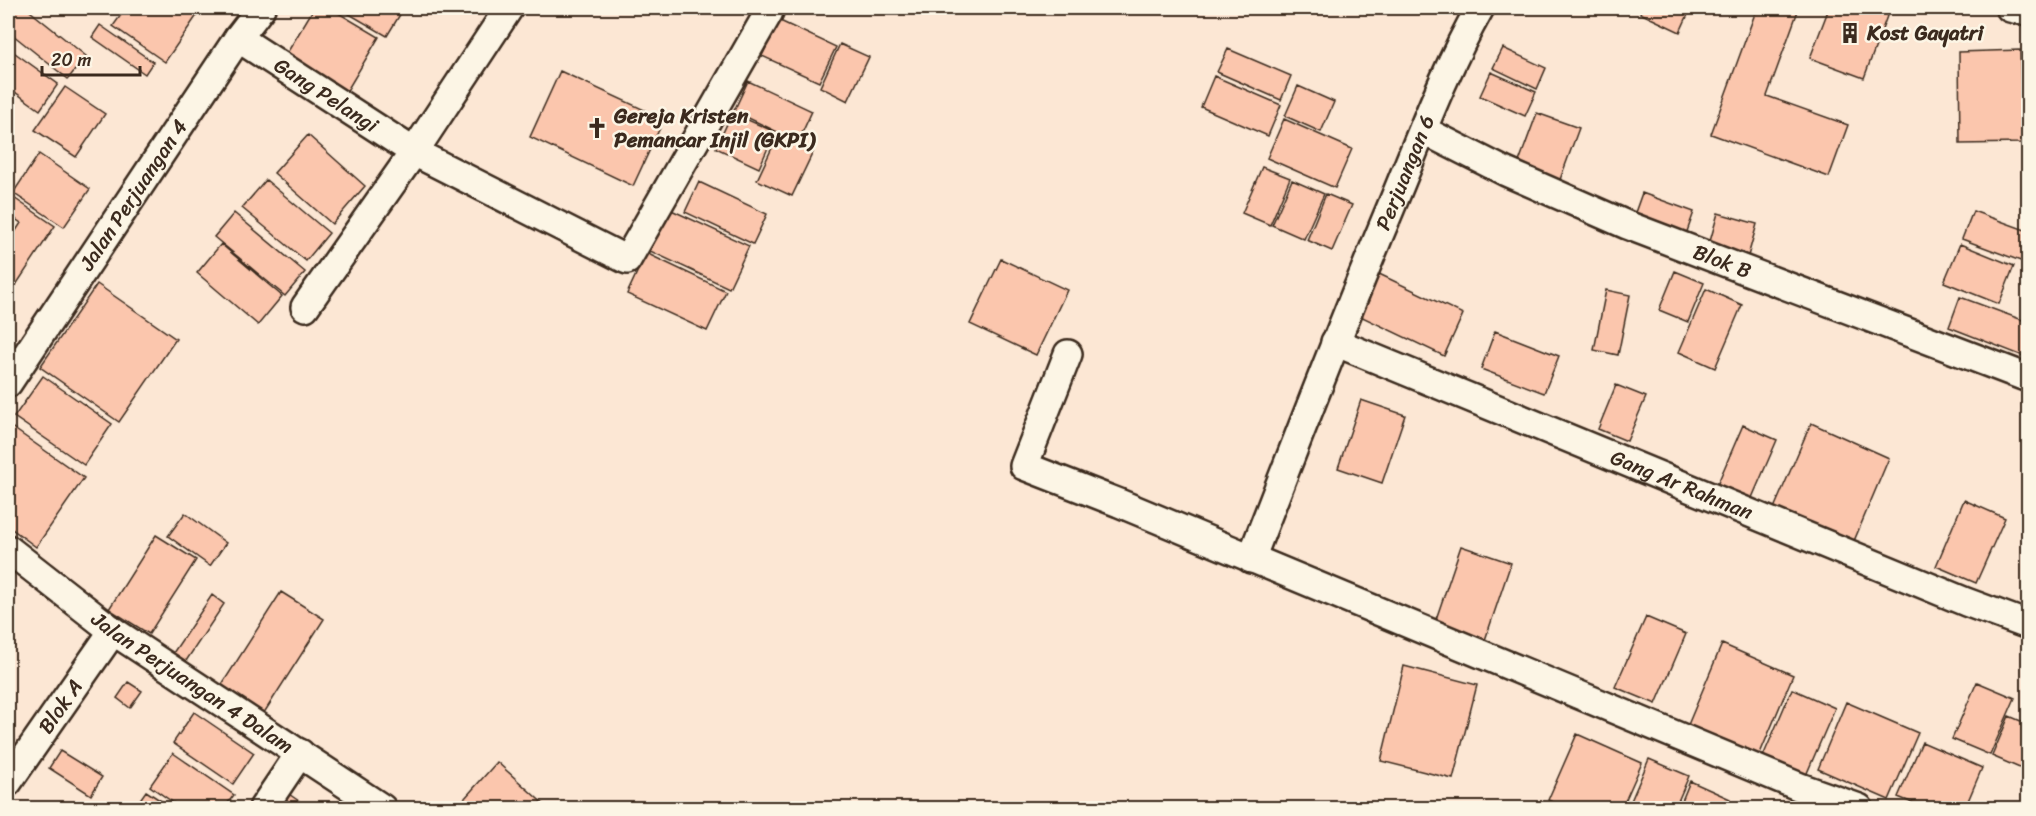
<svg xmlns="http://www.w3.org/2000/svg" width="2036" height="816" viewBox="0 0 2036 816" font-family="Sriracha,sans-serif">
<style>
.building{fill:#fbc6ad;stroke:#3b2a1e;stroke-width:1.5}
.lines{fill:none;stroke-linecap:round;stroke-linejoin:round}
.street-casing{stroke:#3b2a1e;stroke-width:32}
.street{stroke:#fcf5e5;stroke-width:27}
.labels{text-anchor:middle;stroke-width:5;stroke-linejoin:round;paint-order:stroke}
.poi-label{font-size:21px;font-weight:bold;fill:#3b2a1e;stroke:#fcf5e5;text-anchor:start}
.street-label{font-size:21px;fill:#3b2a1e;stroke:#fcf5e5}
</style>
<rect width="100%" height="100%" fill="#fce7d4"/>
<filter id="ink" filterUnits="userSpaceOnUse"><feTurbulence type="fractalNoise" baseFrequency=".0167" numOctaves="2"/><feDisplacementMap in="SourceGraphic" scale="12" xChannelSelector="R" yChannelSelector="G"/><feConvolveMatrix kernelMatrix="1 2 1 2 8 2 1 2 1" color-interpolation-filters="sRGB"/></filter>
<g filter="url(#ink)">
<!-- building -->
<path class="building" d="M9,8H26L86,56L68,79L8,31Z
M126,8H202L165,62L113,26Z
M314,8H330L379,37L342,99L281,63Z
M339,8H404L387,36Z
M1642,8H1691L1680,32L1640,13Z
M1757,8H1799L1767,96L1848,125L1829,177L1711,134Z
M1829,8H1890L1864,78L1810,58Z
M778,20L836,47L819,82L762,56Z
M100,25L153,62L145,74L92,37Z
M840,44L869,57L848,101L820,87Z
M8,48L58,84L40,110L8,87Z
M1503,48L1546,68L1537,89L1493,68Z
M1228,49L1291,76L1281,100L1217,72Z
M2020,50L2022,143L1960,144L1959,52Z
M560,71L664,119L633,186L530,137Z
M1491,72L1536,92L1525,116L1480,96Z
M1214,76L1281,105L1268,136L1201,107Z
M748,81L812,111L798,142L734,111Z
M1298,86L1334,102L1321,132L1285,116Z
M65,87L105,114L76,157L35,130Z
M732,113L775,132L759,168L716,148Z
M1537,113L1579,128L1558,185L1516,170Z
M1284,119L1352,149L1335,188L1267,158Z
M308,135L365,186L332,224L274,173Z
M778,135L813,152L792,196L757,180Z
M39,154L90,189L64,227L13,193Z
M1262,167L1290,178L1270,225L1242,213Z
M266,180L329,233L306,261L242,208Z
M1292,180L1324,194L1304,239L1272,225Z
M699,182L767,214L753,244L685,212Z
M1642,193L1694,212L1684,240L1632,221Z
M8,194L55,226L16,285L8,279V243L21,223L8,214Z
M1326,194L1352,205L1332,251L1307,240Z
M667,208L749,246L729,288L648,250Z
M1973,211L2028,231V256L2026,263L1962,239Z
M234,213L305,272L285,296L214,237Z
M1718,213L1757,224L1748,256L1709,245Z
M221,244L282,296L258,325L197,273Z
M1960,244L2014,266L1999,304L1944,282Z
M646,253L726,291L707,331L627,294Z
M1001,259L1067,290L1036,355L970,324Z
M1675,271L1704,283L1688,322L1659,310Z
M1375,272L1463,314L1444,356L1356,314Z
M97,284L176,339L119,422L40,367Z
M1706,289L1742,305L1715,368L1679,352Z
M1606,290L1630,295L1618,355L1594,350Z
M1960,297L2028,322V358L1949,327Z
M1495,331L1559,356L1544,393L1481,369Z
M43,376L112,424L84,465L14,417Z
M1616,385L1646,397L1627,441L1598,429Z
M1361,400L1405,415L1382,483L1338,468Z
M1811,423L1889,458L1851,548L1772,513Z
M1743,425L1777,440L1748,507L1714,492Z
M10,426L84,478L36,547L8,526V429Z
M1964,500L2005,518L1976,583L1936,566Z
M185,513L226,543L210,566L168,536Z
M156,535L196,560L149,634L109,609Z
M1461,546L1511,563L1483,646L1433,628Z
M281,592L324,619L262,716L219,689Z
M212,595L224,604L184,664L171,656Z
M1646,617L1686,634L1656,704L1615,687Z
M1722,644L1793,675L1756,763L1685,732Z
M1404,666L1477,685L1453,779L1381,761Z
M128,682L142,691L130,708L117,698Z
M1977,682L2015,698L1990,755L1952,739Z
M1792,689L1835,708L1804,780L1761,761Z
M1846,702L1918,733L1889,800L1818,769Z
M194,712L254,753L233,784L173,743Z
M2009,716L2028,724V755L2022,769L1992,756Z
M1577,734L1642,763L1622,808H1567L1548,800Z
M1922,742L1982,768L1965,808H1925L1898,797Z
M60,751L102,777L91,795L49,768Z
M173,753L234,795L224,808H181L150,786Z
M1649,759L1689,776L1675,808H1628Z
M497,762L548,808H456Z
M1690,781L1730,799L1726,808H1679Z
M283,790L309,808H271Z
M146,791L172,808H134Z"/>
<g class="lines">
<defs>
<g id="street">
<path d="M2010,8L2028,12"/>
<path id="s1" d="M238,38L414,152L627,260L769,12"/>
<path id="s2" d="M1423,130L1506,172L1627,225L2028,378"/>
<path d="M305,307L414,152L509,8"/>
<path id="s3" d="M1335,342L1966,602L2028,625"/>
<path d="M1068,354L1024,466L1119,503L1800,787L1859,808"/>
<path id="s4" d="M8,383L238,38L261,8"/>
<path id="s5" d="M8,549L113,631L382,808"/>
<path id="s6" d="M1251,559C1296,442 1342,324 1391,207C1419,140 1444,71 1480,8"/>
<path id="s7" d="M8,782L113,631"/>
<path d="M263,808L300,753"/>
</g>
</defs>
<!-- street casing -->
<use href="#street" class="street-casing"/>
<!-- street -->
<use href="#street" class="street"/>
</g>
</g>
<!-- icons -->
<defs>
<symbol id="building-bare" viewBox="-9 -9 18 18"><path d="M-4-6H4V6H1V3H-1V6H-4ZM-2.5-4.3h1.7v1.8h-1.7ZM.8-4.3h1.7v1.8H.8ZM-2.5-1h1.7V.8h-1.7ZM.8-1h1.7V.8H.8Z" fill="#3b2a1e" stroke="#fcf5e5" stroke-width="2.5" paint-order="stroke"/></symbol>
<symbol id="church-bare" viewBox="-9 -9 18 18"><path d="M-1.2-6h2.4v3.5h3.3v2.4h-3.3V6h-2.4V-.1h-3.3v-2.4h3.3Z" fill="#3b2a1e" stroke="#fcf5e5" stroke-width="2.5" paint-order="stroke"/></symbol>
</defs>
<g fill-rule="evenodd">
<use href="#building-bare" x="1835" y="18" width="30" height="30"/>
<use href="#church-bare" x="582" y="113" width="30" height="30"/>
</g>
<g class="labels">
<!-- poi labels -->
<g class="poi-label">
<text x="1867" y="40">Kost Gayatri</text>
<text x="614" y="123">Gereja Kristen<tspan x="614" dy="24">Pemancar Injil (GKPI)</tspan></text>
</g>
<!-- street labels -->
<g class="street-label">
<text dy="7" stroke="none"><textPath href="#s1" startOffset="105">Gang Pelangi</textPath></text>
<text dy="7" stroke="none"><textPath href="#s6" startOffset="416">Perjuangan 6</textPath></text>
<text dy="7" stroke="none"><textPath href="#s4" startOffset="226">Jalan Perjuangan 4</textPath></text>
<text dy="7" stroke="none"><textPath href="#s2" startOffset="327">Blok B</textPath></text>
<text dy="7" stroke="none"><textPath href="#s3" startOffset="375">Gang Ar Rahman</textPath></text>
<text dy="7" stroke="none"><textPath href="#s5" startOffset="228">Jalan Perjuangan 4 Dalam</textPath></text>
<text dy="7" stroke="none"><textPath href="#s7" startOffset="92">Blok A</textPath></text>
</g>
</g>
<!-- margin -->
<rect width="2036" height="816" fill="none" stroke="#fcf5e5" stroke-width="30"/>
<rect x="15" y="15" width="2006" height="786" fill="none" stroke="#3b2a1e" stroke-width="2" filter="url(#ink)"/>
<!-- scale -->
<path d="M42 66v9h98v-9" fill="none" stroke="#3b2a1e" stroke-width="3"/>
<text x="51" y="66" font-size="18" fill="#3b2a1e" stroke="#fcf5e5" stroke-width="4.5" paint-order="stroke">20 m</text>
</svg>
